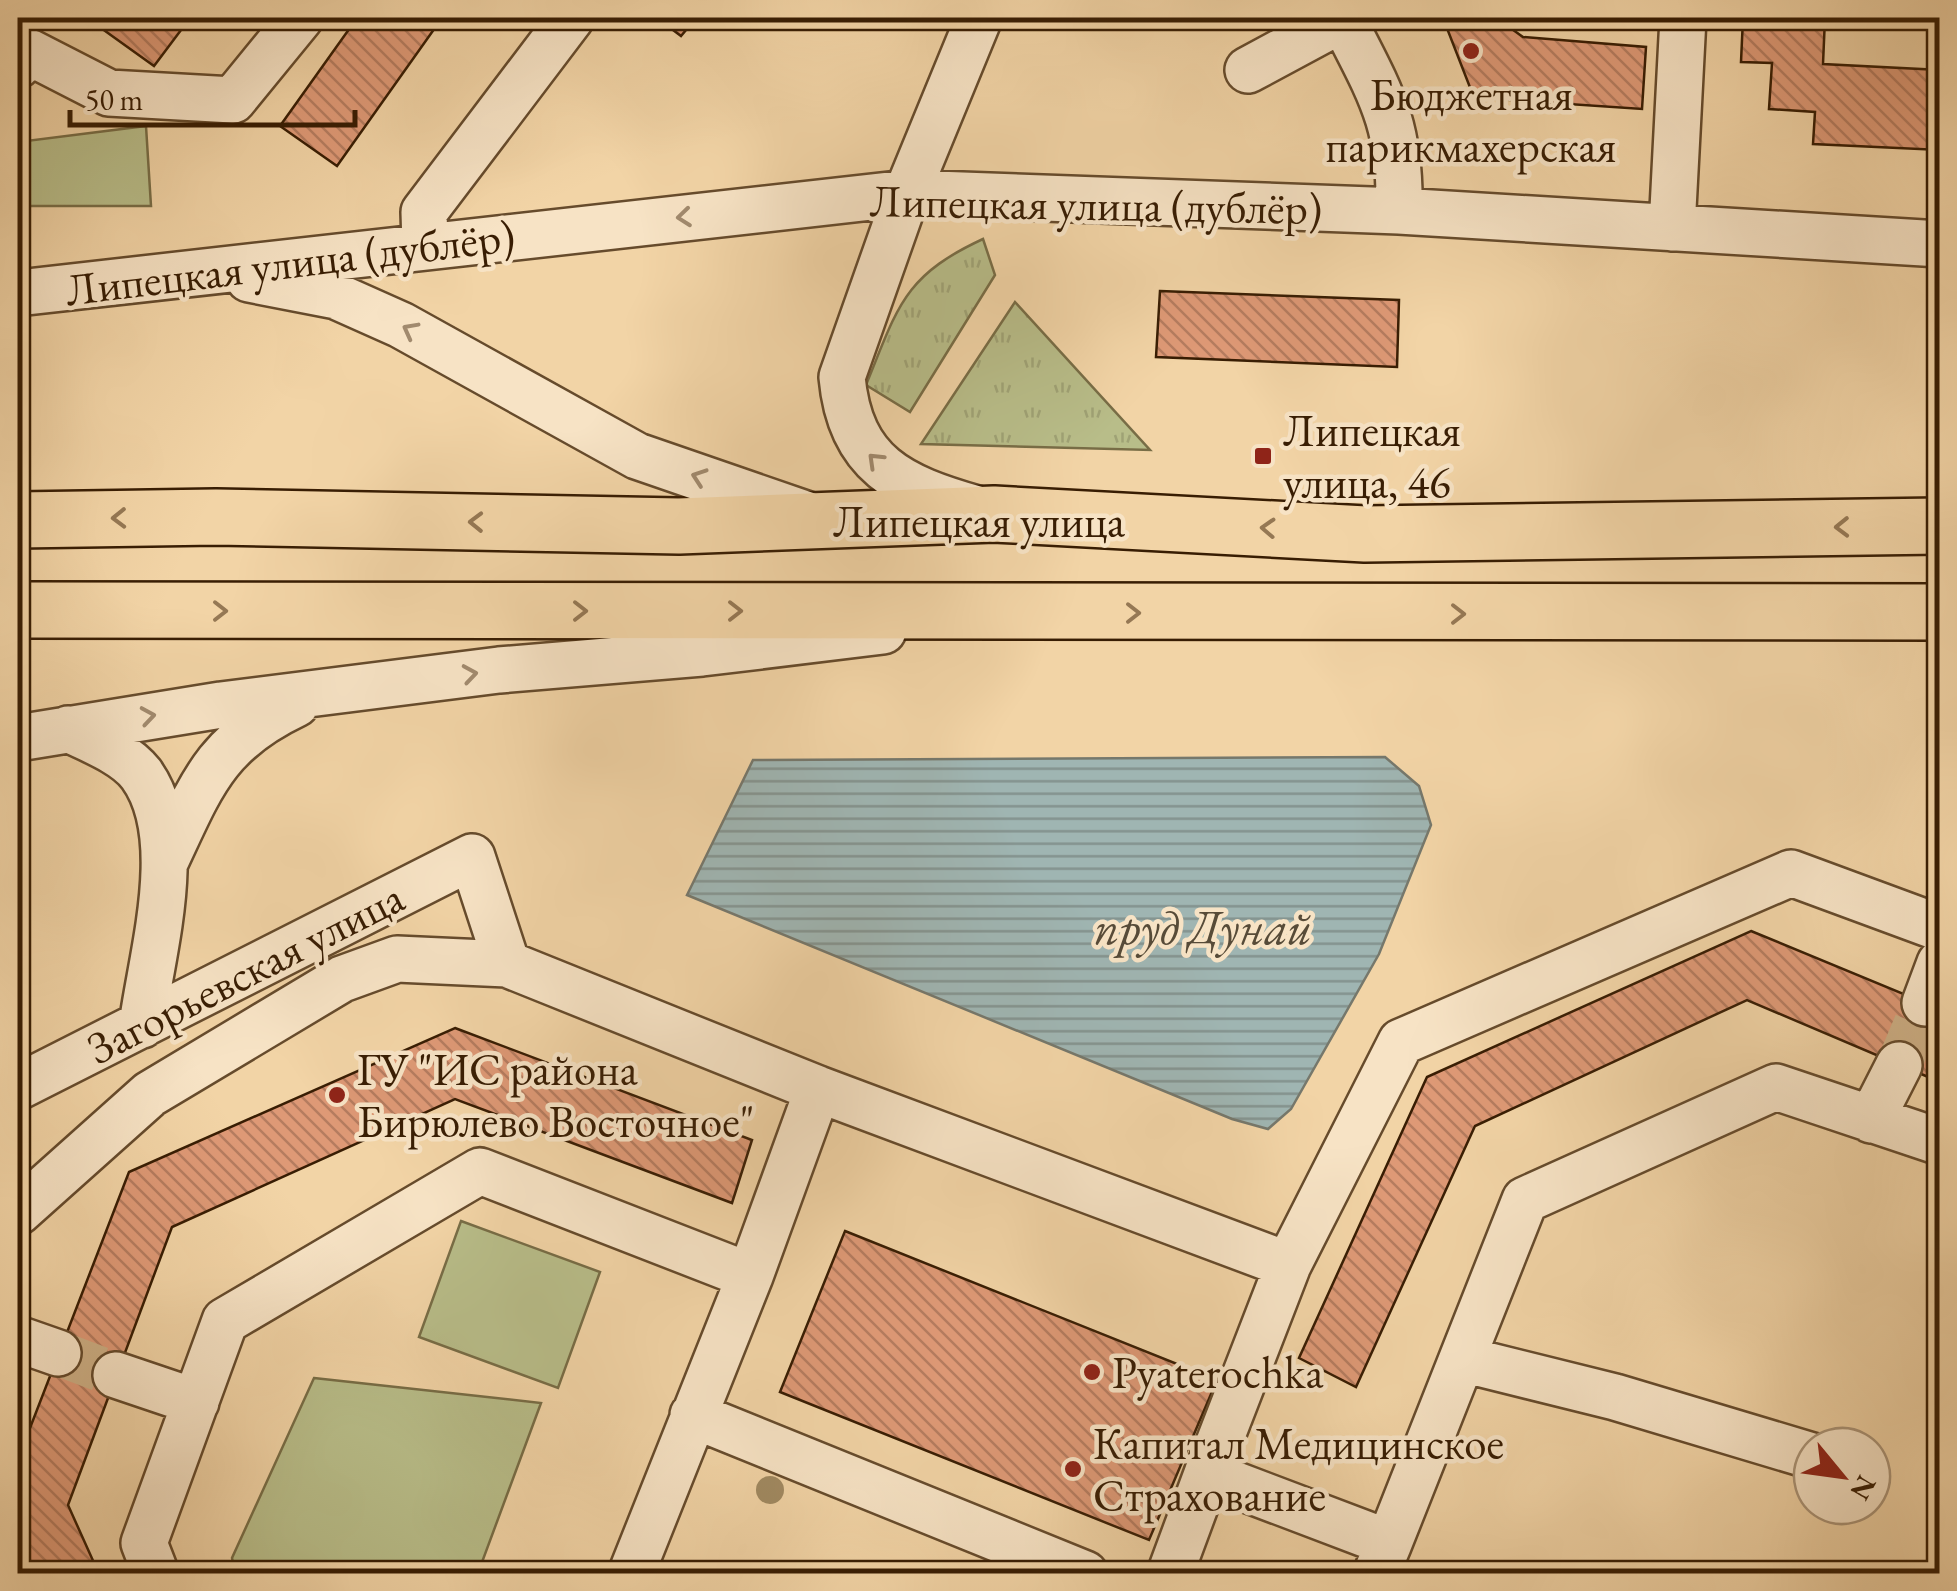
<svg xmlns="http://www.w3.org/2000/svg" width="1957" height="1591" viewBox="0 0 1957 1591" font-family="'EB Garamond',serif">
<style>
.grass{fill:url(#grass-tufts);stroke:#786d46;stroke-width:2.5}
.green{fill:#b8bd89;stroke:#786d46;stroke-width:2.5}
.water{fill:url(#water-rules);stroke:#76786c;stroke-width:2.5}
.building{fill:url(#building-back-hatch);stroke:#381d03;stroke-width:2.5}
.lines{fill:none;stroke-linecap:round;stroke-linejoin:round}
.minor-tunnel{stroke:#cdaf85;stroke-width:45;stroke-dasharray:45 22;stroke-linecap:butt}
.minor-casing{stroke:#664b2c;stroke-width:50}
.major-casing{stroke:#381d03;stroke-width:60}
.minor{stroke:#f7e3c5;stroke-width:45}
.major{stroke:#f2d4a6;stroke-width:55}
.tree{fill:#a18a62}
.oneway{stroke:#a18a6e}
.oneway2{stroke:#957854}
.poi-dot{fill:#8f2418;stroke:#f7e3c5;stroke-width:4}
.labels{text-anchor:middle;stroke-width:9;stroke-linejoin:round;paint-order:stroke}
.poi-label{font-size:45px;fill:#381d03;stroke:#f7e3c5;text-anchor:start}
.street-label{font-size:45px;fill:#381d03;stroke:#f7e3c5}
.water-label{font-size:48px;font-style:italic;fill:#574b38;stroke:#f7e3c5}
</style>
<defs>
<pattern id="grass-tufts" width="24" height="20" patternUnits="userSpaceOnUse" patternTransform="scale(2.5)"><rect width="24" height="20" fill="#b8bd89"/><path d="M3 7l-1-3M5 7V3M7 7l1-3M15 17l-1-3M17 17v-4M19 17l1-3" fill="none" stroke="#9fa275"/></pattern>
<pattern id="water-rules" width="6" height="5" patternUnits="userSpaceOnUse" patternTransform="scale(2.5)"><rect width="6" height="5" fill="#9fb5b2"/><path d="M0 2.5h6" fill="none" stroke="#83938f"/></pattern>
<pattern id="building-back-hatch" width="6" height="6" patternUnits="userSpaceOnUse" patternTransform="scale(2.5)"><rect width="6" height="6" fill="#de9976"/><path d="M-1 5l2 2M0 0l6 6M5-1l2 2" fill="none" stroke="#b57c5f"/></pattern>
</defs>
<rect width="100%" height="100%" fill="#f2d4a6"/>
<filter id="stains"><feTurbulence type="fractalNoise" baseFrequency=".002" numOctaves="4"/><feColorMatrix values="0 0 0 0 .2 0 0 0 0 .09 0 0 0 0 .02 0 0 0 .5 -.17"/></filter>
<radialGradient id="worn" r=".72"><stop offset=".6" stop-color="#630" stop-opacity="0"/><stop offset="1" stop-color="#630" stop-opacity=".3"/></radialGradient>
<!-- grass -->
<path class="grass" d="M983,239L995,275L910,412L866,385C898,307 903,276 983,239Z
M1015,302L1150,450L921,444Z"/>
<!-- green -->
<path class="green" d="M146,126L151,206H18V142Z
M461,1221L600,1272L558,1388L419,1337Z
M314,1378L541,1403L478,1573H235L232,1558Z"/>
<!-- water -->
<path class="water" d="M1385,757L1419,786L1431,825L1379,954L1291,1109L1268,1129L1232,1119L687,895L753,760Z"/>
<!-- building -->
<path class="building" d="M87,18H190L154,66Z
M357,18H442L337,166L280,126Z
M657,18H696L681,36Z
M1443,18H1506L1509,27L1523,37L1646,47L1642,109L1482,98L1471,90Z
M1743,18H1825L1823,64L1940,70V150L1813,144L1815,112L1769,109L1772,63L1741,62Z
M1160,291L1399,300L1397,367L1156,357Z
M1751,931L1940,1009V1082L1747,1000L1475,1126L1356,1387L1299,1358L1427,1077Z
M455,1028L752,1140L732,1203L455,1099L172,1227L68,1505L99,1574H25L18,1557V1459L129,1172Z
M845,1231L1217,1380L1149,1540L780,1392Z"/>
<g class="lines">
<!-- minor-tunnel -->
<path class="minor-tunnel" d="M1899,1065L1925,1003
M58,1353L116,1375"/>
<defs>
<path id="minor" d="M1342,18C1380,93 1401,123 1399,211
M18,65L29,52L109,93L233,100L300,18
M1248,70L1343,19
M1672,228L1683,18
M425,245L424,212L571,18
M249,279L336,296L401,325L637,456L808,515
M18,293L907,193L1399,211L1940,244
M977,509C900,487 850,465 842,377L907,193L979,18
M68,729C91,740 125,753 141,774C187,837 152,952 142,1025
M18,738L221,705L499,670L702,653L883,631
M166,860C202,783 216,742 296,704
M1925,1003L1940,963
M18,1087L472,857L507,964L818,1089L1288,1265L1401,1042L1791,873L1940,928
M1871,1120L1899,1065
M18,1212L150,1094L342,979L397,959L507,964
M1288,1265L1207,1474L1389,1543L1376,1574
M18,1339L58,1353
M1462,1359L1615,1397L1812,1456
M116,1375L196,1402
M693,1415L1085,1574
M1389,1543L1525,1200L1776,1087L1940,1142
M156,1574L144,1543L225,1321L480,1171L750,1276L818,1089
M631,1574L750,1276
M1170,1574L1207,1474"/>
<path id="major" d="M18,520L216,517L679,526L994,514L1365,534L1940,526
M18,610L1940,612"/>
</defs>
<!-- minor casing -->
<use href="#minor" class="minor-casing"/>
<!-- major casing -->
<use href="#major" class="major-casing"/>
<!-- minor -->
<use href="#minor" class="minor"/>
<!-- major -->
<use href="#major" class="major"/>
</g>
<!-- trees -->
<circle class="tree" cx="770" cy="1490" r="14"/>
<!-- one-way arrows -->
<defs><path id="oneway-chevron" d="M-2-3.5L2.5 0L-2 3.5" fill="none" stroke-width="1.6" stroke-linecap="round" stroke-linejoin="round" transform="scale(2.5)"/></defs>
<g class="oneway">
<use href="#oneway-chevron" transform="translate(684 217) rotate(174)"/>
<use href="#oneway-chevron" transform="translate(410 330) rotate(-152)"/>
<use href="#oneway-chevron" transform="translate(875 460) rotate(-136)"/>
<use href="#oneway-chevron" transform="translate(699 477) rotate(-161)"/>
<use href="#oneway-chevron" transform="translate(470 674) rotate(-9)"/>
<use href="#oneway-chevron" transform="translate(148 716) rotate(-9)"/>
</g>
<g class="oneway2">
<use href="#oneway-chevron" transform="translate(119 518) rotate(179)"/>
<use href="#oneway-chevron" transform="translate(476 522) rotate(-179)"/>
<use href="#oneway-chevron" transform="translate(1842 527) rotate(179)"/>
<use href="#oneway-chevron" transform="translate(1268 528) rotate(-177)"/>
<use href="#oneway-chevron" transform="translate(220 611)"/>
<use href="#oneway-chevron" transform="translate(580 611)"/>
<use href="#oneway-chevron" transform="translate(735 611)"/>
<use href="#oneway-chevron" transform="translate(1133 613)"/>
<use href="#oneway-chevron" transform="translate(1458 614)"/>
</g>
<!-- markers -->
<g class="poi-dot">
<circle cx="1471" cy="51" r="10"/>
<rect x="1253" y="446" width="20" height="20" rx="5"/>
<circle cx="337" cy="1095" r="10"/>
<circle cx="1092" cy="1372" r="10"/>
<circle cx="1073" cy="1469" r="10"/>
</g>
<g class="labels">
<!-- poi labels -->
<g class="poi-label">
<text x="1471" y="110" text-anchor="middle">Бюджетная<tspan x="1471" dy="52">парикмахерская</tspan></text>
<text x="1283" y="446">Липецкая<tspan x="1283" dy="52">улица, 46</tspan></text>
<text x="357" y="1085">ГУ "ИС района<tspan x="357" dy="52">Бирюлево Восточное"</tspan></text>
<text x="1112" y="1388">Pyaterochka</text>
<text x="1093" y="1459">Капитал Медицинское<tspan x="1093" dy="52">Страхование</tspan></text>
</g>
<!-- street labels -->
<g class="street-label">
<text transform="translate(1096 204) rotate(1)" y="16">Липецкая улица (дублёр)</text>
<text transform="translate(290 262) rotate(-7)" y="16">Липецкая улица (дублёр)</text>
<text x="979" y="537">Липецкая улица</text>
<text transform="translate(245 972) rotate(-27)" y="16">Загорьевская улица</text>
</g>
<!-- water labels -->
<g class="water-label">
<text x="1203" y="944">пруд Дунай</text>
</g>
</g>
<!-- margin -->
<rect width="1957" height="1591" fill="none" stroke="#f2d4a6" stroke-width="60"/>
<rect x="20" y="20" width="1917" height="1551" fill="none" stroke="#381d03" stroke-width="5"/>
<rect x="30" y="30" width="1897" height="1531" fill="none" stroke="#381d03" stroke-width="2.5"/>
<!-- north arrow -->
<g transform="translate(1842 1476) rotate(119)"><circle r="48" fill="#f7e3c5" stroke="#ab9477" stroke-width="2.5"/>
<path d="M0-8L18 38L0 25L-18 38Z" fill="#8f2418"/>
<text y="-15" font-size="28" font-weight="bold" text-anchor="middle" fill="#381d03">N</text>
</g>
<!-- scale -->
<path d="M70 110v15h285v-15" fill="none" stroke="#381d03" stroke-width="5"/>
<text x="85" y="110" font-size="30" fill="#381d03" stroke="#f7e3c5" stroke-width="8" paint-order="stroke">50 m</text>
<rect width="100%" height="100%" filter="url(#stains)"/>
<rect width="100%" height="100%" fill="url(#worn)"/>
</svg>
